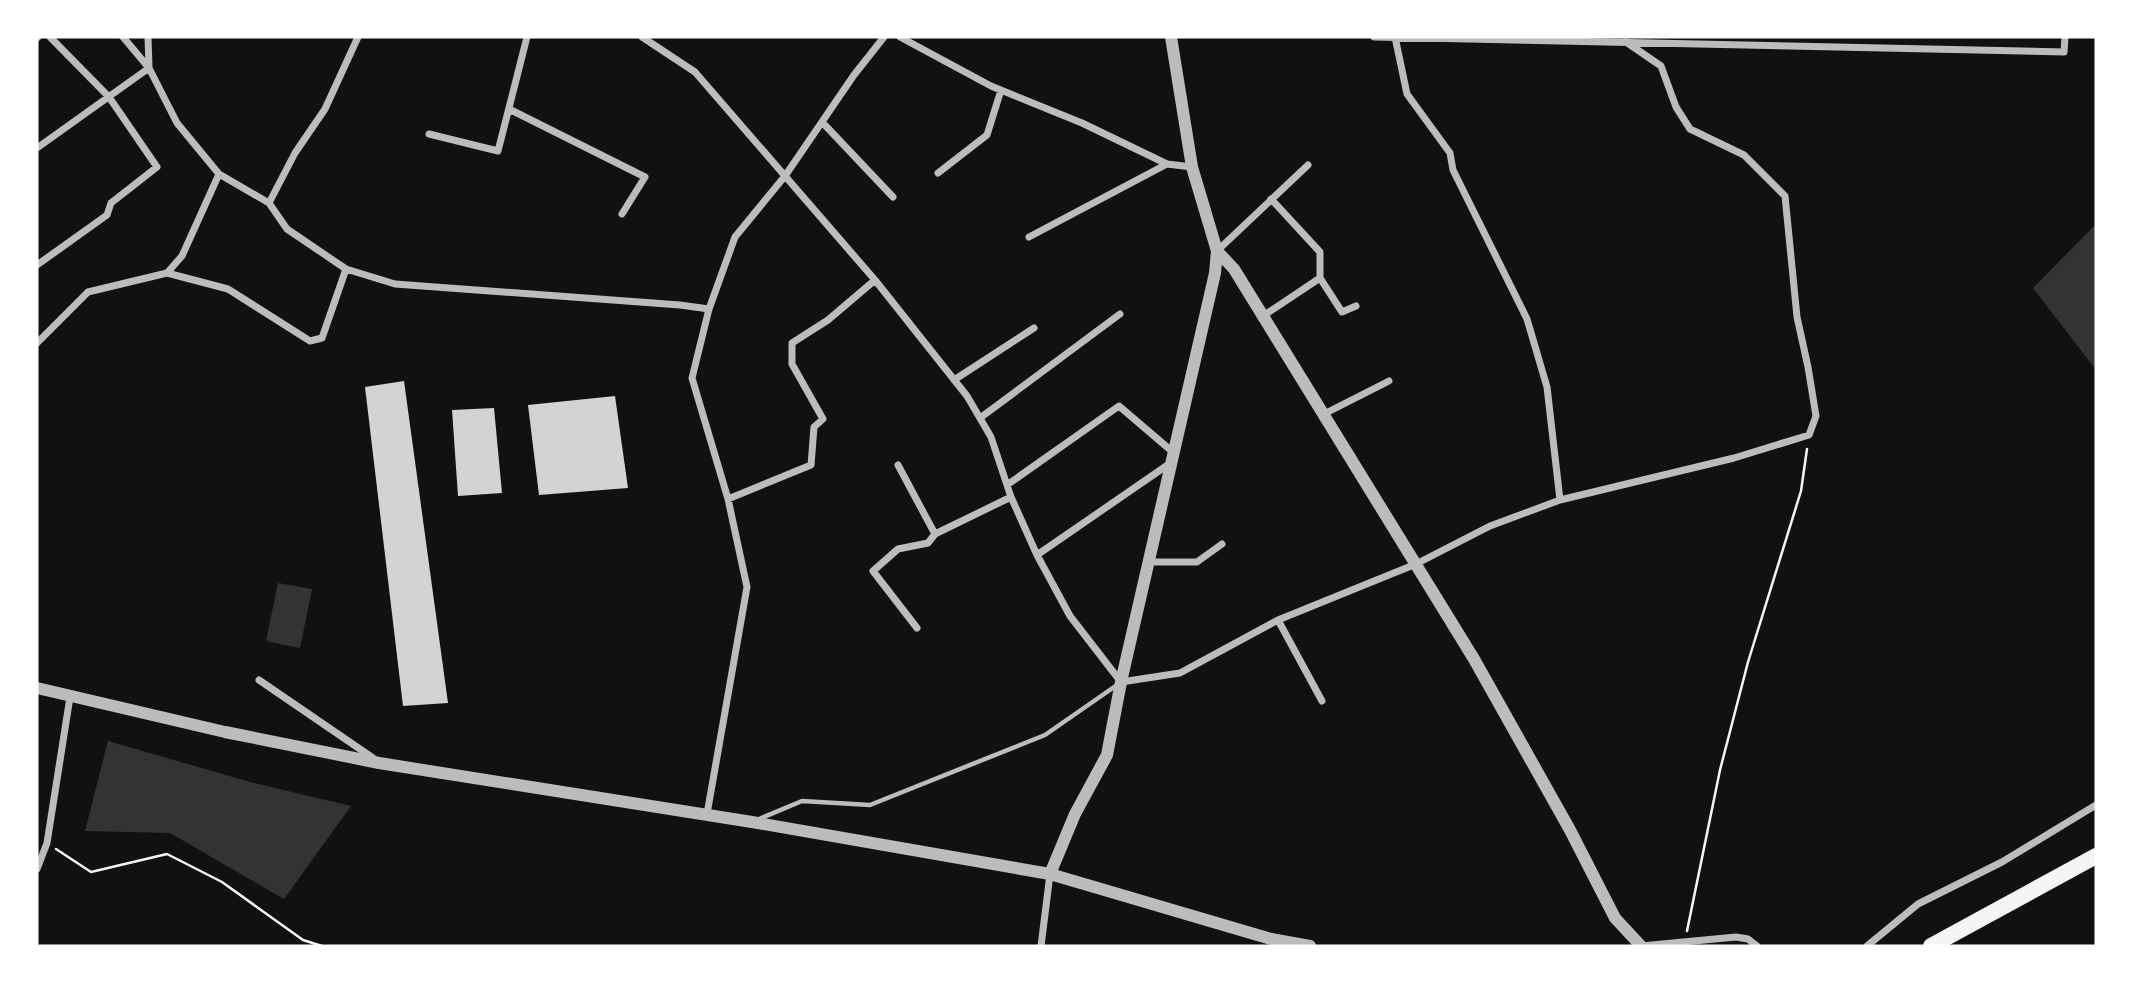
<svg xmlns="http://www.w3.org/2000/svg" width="2133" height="983" viewBox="0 0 2133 983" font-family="'Alegreya Sans',sans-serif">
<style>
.water{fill:#333}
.building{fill:#d3d3d3}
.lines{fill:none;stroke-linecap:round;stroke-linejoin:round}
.path{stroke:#f5f5f5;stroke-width:2.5}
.service{stroke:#bcbcbc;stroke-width:4.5}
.minor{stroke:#bcbcbc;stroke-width:7}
.tertiary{stroke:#bcbcbc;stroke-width:12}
.trunk{stroke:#f5f5f5;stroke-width:16}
</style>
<rect width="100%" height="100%" fill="#111"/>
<!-- water -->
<path class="water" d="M2096,224V370L2033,288Z
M278,583L312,589L300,648L266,641Z
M108,741L250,782L351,806L284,899L170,833L85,831Z"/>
<!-- building -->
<path class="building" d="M404,381L448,703L403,706L365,387Z
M615,396L628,488L539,495L528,405Z
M494,408L502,493L458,496L452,410Z"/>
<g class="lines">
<!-- path -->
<path class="path" d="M56,849L91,872L167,854L222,882L303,940L322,946
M1687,931L1720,770L1748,662L1801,491L1807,449"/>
<!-- service -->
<path class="service" d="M759,819L802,801L870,805L1045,735L1117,685"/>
<!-- minor -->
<path class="minor" d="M123,37L149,68L177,123L219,174L269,203L287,229L346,269L395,284L680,305L709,309
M148,37L149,67
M642,37L695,72L875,280L967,396L991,437L1011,497L1037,555L1070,616L1121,682L1180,673L1278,620L1416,564L1490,526L1560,500L1734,458L1809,435L1816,416L1808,367L1797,317L1785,196L1744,155L1690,129L1676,107L1661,66L1626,42
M900,37L991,86L1082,123L1167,164L1192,167
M1374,37L2064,52L2065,37
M1395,37L1407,94L1450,153L1453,170L1527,319L1547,387L1560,500
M37,38L38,37
M509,109L645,177L622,214
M822,122L893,197
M429,134L498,151L527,37
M37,148L149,68
M938,173L987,135L1001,90
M1271,199L1320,252V278L1342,312L1356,306
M269,203L295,153L325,109L358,37
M1029,237L1167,164
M1217,251L1308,165
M37,265L107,215L111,203L157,167L109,97L50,37
M167,273L182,256L219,174
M1263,316L1320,278
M37,343L88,292L167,273L228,289L310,341L322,338L346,269
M954,380L1034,328
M1324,414L1389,381
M980,418L1120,314
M898,465L935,534
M1007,485L1119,406L1174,453
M728,499L811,465L814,427L823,419L792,364V343L828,320L875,280
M1037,555L1172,462
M1149,562H1197L1222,544
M1278,620L1322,701
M917,628L873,571L898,549L928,543L935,534L1011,497
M259,680L373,758
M707,814L747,587L728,499L692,378L709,309L735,237L785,176L854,75L884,37
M37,869L47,843L70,697
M1041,946L1050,874
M1641,946L1736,937L1748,939L1757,946
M1867,946L1918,904L2002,862L2096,805"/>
<!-- tertiary -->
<path class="tertiary" d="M1217,251L1234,269L1474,659L1570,830L1615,918L1641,946
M37,688L225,732L379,763L752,822L1050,874L1271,939L1310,946
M1050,874L1075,814L1107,755L1121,682L1215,273L1217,251L1192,167L1171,37"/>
<!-- trunk -->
<path class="trunk" d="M1931,946L2096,856"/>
</g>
<!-- border -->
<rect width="2133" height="983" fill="none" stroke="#ffffff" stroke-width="77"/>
</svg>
